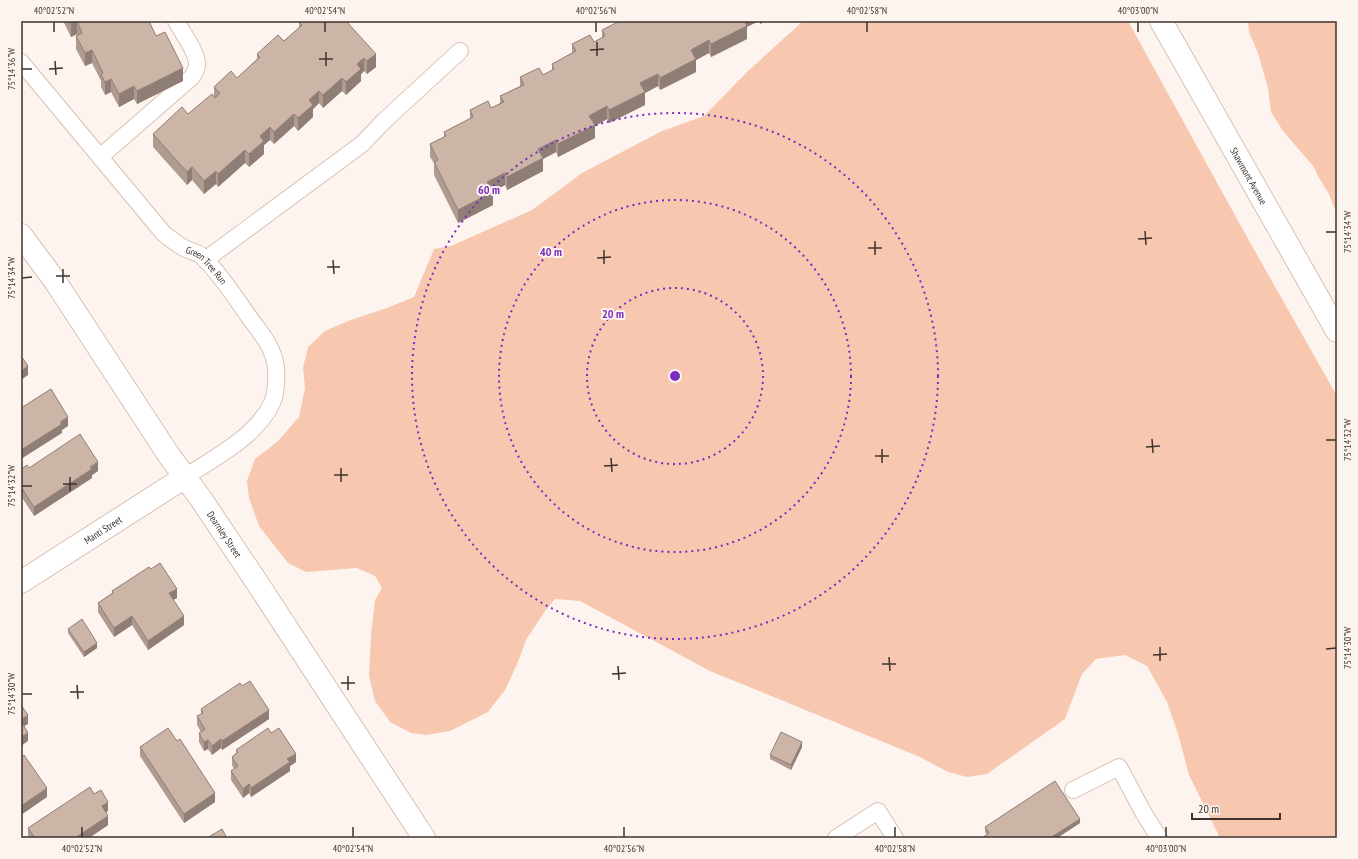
<svg xmlns="http://www.w3.org/2000/svg" width="1358" height="859" viewBox="0 0 1358 859" font-family="'PT Sans Narrow',sans-serif">
<style>
.green{fill:#f7c8af}
.lines{fill:none;stroke-linecap:round;stroke-linejoin:round}
.service-casing{stroke:#d9c0b3;stroke-width:18}
.minor-casing{stroke:#d9c0b3;stroke-width:24}
.secondary-casing{stroke:#d9c0b3;stroke-width:24}
.service{stroke:#fff;stroke-width:16}
.minor{stroke:#fff;stroke-width:22}
.secondary{stroke:#fff;stroke-width:22}
.wall{fill:#af9b90}
.shaded-wall{fill:#8f7e75}
.building{fill:#ccb4a7;stroke:#8f7e75}
.ticks{fill:none;stroke:#3d332e;stroke-width:1.5}
.ring{fill:none;stroke:#7b2cbf;stroke-width:2;stroke-dasharray:2 4}
.labels{text-anchor:middle;stroke-width:4;stroke-linejoin:round;paint-order:stroke}
.street-label{font-size:10px;fill:#3d332e;stroke:#fef4ef}
.centre{fill:#7b2cbf;stroke:#fef4ef;stroke-width:2}
.ring-label{font-size:12px;text-anchor:middle;font-weight:bold;fill:#7b2cbf;stroke:#fef4ef;stroke-width:4;stroke-linejoin:round;paint-order:stroke}
.neatline{fill:none;stroke:#3d332e;stroke-width:1.5}
.ticks-label{font-size:10px;text-anchor:middle;fill:#3d332e}
</style>
<rect width="100%" height="100%" fill="#fef4ef"/>
<!-- green -->
<path class="green" d="M803,21H1128L1247,237L1337,396V838H1220L1189,775L1178,734L1167,702L1147,666L1125,655L1096,659L1082,674L1065,719L987,774L967,777L948,772L920,757L710,671L580,601L555,599L545,611L526,640L518,662L505,690L488,712L450,731L427,735L411,733L390,722L375,701L369,676L371,634L375,600L382,588L375,576L357,568L306,572L288,563L259,526L249,498L247,481L255,459L277,442L299,417L305,388L303,368L308,347L325,331L348,321L387,308L414,297L434,249L451,246L532,210L582,173L660,132L704,116L748,71Z
M1248,21H1337V212L1333,205L1329,194L1318,176L1314,167L1283,131L1271,112L1268,88L1258,53L1249,32Z"/>
<g class="lines">
<defs>
<g id="service">
<path id="s1" d="M21,62L164,234C171,239 177,244 184,248C190,251 198,252 203,257C221,275 235,297 249,317C257,328 266,338 271,350C275,359 277,370 276,380C276,387 275,396 272,403C256,437 214,458 185,477"/>
<path d="M100,157L192,77C194,73 197,70 197,65C198,53 182,32 176,21"/>
<path d="M205,260L362,144L384,121L460,51"/>
<path d="M1073,790L1119,767L1143,812L1159,838"/>
<path d="M836,838L878,811L895,838"/>
</g>
<g id="minor">
<path id="s2" d="M21,235L55,281L168,454L201,499L254,578L424,838"/>
<path id="s3" d="M21,582L185,477"/>
</g>
<g id="secondary">
<path id="s4" d="M1161,21L1337,331"/>
</g>
</defs>
<!-- service casing -->
<use href="#service" class="service-casing"/>
<!-- minor casing -->
<use href="#minor" class="minor-casing"/>
<!-- secondary casing -->
<use href="#secondary" class="secondary-casing"/>
<!-- service -->
<use href="#service" class="service"/>
<!-- minor -->
<use href="#minor" class="minor"/>
<!-- secondary -->
<use href="#secondary" class="secondary"/>
</g>
<!-- wall -->
<path class="wall" d="M63,21H149L156,36L183,81L137,104L134,99L119,107L111,92L105,95L101,87V81L92,63L85,66L76,49V36L77,35V34L71,37Z
M346,21L376,67L367,74L364,71L361,74V81L346,95L342,91L323,108L319,103L313,109V117L298,131L294,126L274,144L270,140L264,145V154L249,167L245,163L218,187L216,184L204,194L192,180L187,185L153,147V134L188,114L214,96V87L237,78L257,59V54L284,41L299,28V22Z
M747,27V39L711,57L709,53L696,60V72L660,90L658,86L645,93V105L609,123L607,119L595,126V138L558,157L556,152L543,159V171L507,190L505,185L493,192V205L458,223L434,175V163L430,157V144L444,137V132L470,119V110L491,108L500,103V96L520,86V77L543,75L552,71V64L572,53V44L594,42L602,38V30Z
M29,468L98,471L92,475V478L34,516L21,496V469Z
M151,569L177,598L173,600L184,625L148,650L132,625L114,637L98,612V603L112,593V591Z
M68,629L97,648L84,657L68,633Z
M242,686L269,719L222,750L221,748L212,755L208,749L204,751L199,742V733L201,732L197,725V716L201,714V709Z
M271,733L296,762L290,766V771L251,797L249,793L243,798L231,780V771L234,769L232,765V757L236,753V750Z
M177,741L215,802L184,823L140,756V747Z
M802,747L791,770L770,759V755Z
M94,794L108,811L106,812L108,825L89,838H29L28,837V828Z
M1080,823L1057,838H982L987,835L985,832V827Z"/>
<!-- shaded-wall -->
<path class="shaded-wall" d="M77,21V34L71,37V24Z
M742,21H759L747,27V39L711,57V44Z
M760,21H767L760,24Z
M709,40V53L696,60V72L660,90V78L691,50Z
M92,50V63L85,66V53Z
M376,54V67L367,74V61Z
M364,58V71L361,74V81L346,95V82L357,64Z
M183,68V81L137,104V91Z
M658,74V86L645,93V105L609,123V110L640,83Z
M342,78V91L323,108V95Z
M111,79V92L105,95V82Z
M134,86V99L119,107V94Z
M319,91V103L313,109V117L298,131V118L309,100Z
M607,106V119L595,126V138L558,157V144L589,116Z
M294,114V126L274,144V132Z
M270,127V140L264,145V154L249,167V154L260,136Z
M556,140V152L543,159V171L507,190V177L538,149Z
M245,150V163L218,187V174Z
M192,167V180L187,185V172Z
M216,171V184L204,194V181Z
M505,173V185L493,192V205L458,223V210L487,182Z
M28,366V375L21,380V371Z
M68,417V426L62,430V433L21,459V450Z
M98,462V471L92,475V478L34,516V507Z
M177,589V598L169,602V593Z
M132,616V625L114,637V628Z
M184,616V625L148,650V641Z
M97,643V648L84,657V652Z
M269,710V719L222,750V741Z
M28,715V724L21,728V720Z
M28,733V741L21,746V737Z
M221,739V748L212,755V746Z
M208,740V749L204,751V742Z
M802,742V747L791,770V765Z
M296,754V762L290,766V771L251,797V788L287,759Z
M249,784V793L243,798V789Z
M47,788V797L21,815V806Z
M215,793V802L184,823V814Z
M108,802V811L102,815V806Z
M108,816V825L89,838H75Z
M1080,819V823L1057,838H1050Z"/>
<!-- building -->
<path class="building" d="M70,21H149L156,36L165,32L183,68L137,91L134,86L119,94L111,79L105,82L101,75L103,73L92,50L85,53L76,36L82,33L77,21L71,24Z
M300,21H346L376,54L367,61L364,58L357,64L361,69L346,82L342,78L323,95L319,91L309,100L313,105L298,118L294,114L274,132L270,127L260,136L264,141L249,154L245,150L218,174L216,171L204,181L192,167L187,172L153,134L182,107L188,114L212,94L215,98L220,93L214,87L231,71L237,78L260,57L257,54L278,35L284,41L302,25L299,22Z
M620,21H744L747,26L711,44L709,40L691,50L696,59L660,78L658,74L640,83L645,92L609,110L607,106L589,116L595,125L558,144L556,140L538,149L543,158L507,177L505,173L487,182L493,192L458,210L434,162L438,160L430,144L446,136L444,132L473,117L470,110L488,101L491,108L504,102L500,96L524,85L520,77L539,68L543,75L554,69L552,64L576,51L572,44L590,35L594,42L605,36L602,30Z
M21,356L28,366L21,371Z
M51,389L68,417L60,422L62,424L21,450V408Z
M80,434L98,462L90,467L92,469L34,507L21,487V469L27,465L29,468Z
M160,563L177,589L169,593L184,616L148,641L132,616L114,628L98,603L113,593L112,591L149,567L151,569Z
M82,619L97,643L84,652L68,629Z
M250,681L269,710L222,741L221,739L212,746L208,740L204,742L199,733L205,729L197,716L203,713L201,709L240,683L242,686Z
M21,705L28,715L21,720Z
M21,721L28,733L21,737Z
M168,728L177,741L180,739L215,793L184,814L140,747Z
M268,728L271,733L279,728L296,754L287,759L290,762L251,788L249,784L243,789L231,771L238,766L232,757L238,752L236,750Z
M781,732L802,742L791,765L770,755Z
M24,755L47,788L21,806V757Z
M1055,781L1080,819L1050,838H982L989,833L985,827Z
M90,787L94,794L101,790L108,802L102,806L108,816L75,838H35L28,828Z
M222,829L227,838H207Z"/>
<!-- ticks -->
<path class="ticks" d="M54,22V32M325,22V32M596,22V32M867,22V32M1138,22V32M597,42V56M590,50L604,49M326,52V66M319,59H333M55,61L56,75M22,69H32M49,69L63,68M1145,231L1146,245M1326,232H1336M1138,239L1152,238M875,241V255M868,248H882M604,250V264M597,258L611,257M333,260L334,274M327,267H340M63,269V283M56,276H70M22,278L32,277M1152,439L1153,453M1326,440H1336M1146,447L1160,446M882,449V463M875,456H889M611,458L612,472M604,466L618,465M341,468V482M334,475H348M70,477V491M63,484H77M22,486H32M1160,647V661M1326,649L1336,648M1153,655L1167,654M889,657L890,671M882,664H896M618,666L619,680M612,674L626,673M348,676V690M341,683H355M77,685L78,699M70,692H84M22,694H32M82,827V837M353,827V837M624,827V837M895,827V837M1166,827V837"/>
<!-- distance rings -->
<g class="ring">
<circle cx="675" cy="376" r="88"/>
<circle cx="675" cy="376" r="176"/>
<circle cx="675" cy="376" r="263"/>
</g>
<g class="labels">
<!-- street labels -->
<g class="street-label">
<text dy="4" stroke="none"><textPath href="#s4" startOffset="178">Shawmont Avenue</textPath></text>
<text dy="4" stroke="none"><textPath href="#s1" startOffset="277">Green Tree Run</textPath></text>
<text dy="4" stroke="none"><textPath href="#s3" startOffset="97">Manti Street</textPath></text>
<text dy="4" stroke="none"><textPath href="#s2" startOffset="362">Dearnley Street</textPath></text>
</g>
</g>
<circle cx="675" cy="376" r="6" class="centre"/>
<g class="ring-label">
<text x="489" y="194">60 m</text>
<text x="551" y="256">40 m</text>
<text x="613" y="318">20 m</text>
</g>
<!-- border -->
<rect width="1358" height="859" fill="none" stroke="#fef4ef" stroke-width="44"/>
<!-- scale -->
<path d="M1192 813v6h88v-6" fill="none" stroke="#3d332e" stroke-width="2"/>
<text x="1198" y="813" font-size="12" fill="#3d332e" stroke="#fef4ef" stroke-width="3" paint-order="stroke">20 m</text>
<rect x="22" y="22" width="1314" height="815" class="neatline"/>
<g class="ticks-label">
<text x="54" y="14">40°02'52"N</text>
<text x="325" y="14">40°02'54"N</text>
<text x="596" y="14">40°02'56"N</text>
<text x="867" y="14">40°02'58"N</text>
<text x="1138" y="14">40°03'00"N</text>
<text transform="translate(11 69) rotate(-90)" y="4">75°14'36"W</text>
<text transform="translate(1347 232) rotate(-90)" y="4">75°14'34"W</text>
<text transform="translate(11 278) rotate(-90)" y="4">75°14'34"W</text>
<text transform="translate(1347 440) rotate(-90)" y="4">75°14'32"W</text>
<text transform="translate(11 486) rotate(-90)" y="4">75°14'32"W</text>
<text transform="translate(1347 648) rotate(-90)" y="4">75°14'30"W</text>
<text transform="translate(11 694) rotate(-90)" y="4">75°14'30"W</text>
<text x="82" y="852">40°02'52"N</text>
<text x="353" y="852">40°02'54"N</text>
<text x="624" y="852">40°02'56"N</text>
<text x="895" y="852">40°02'58"N</text>
<text x="1166" y="852">40°03'00"N</text>
</g>
</svg>
